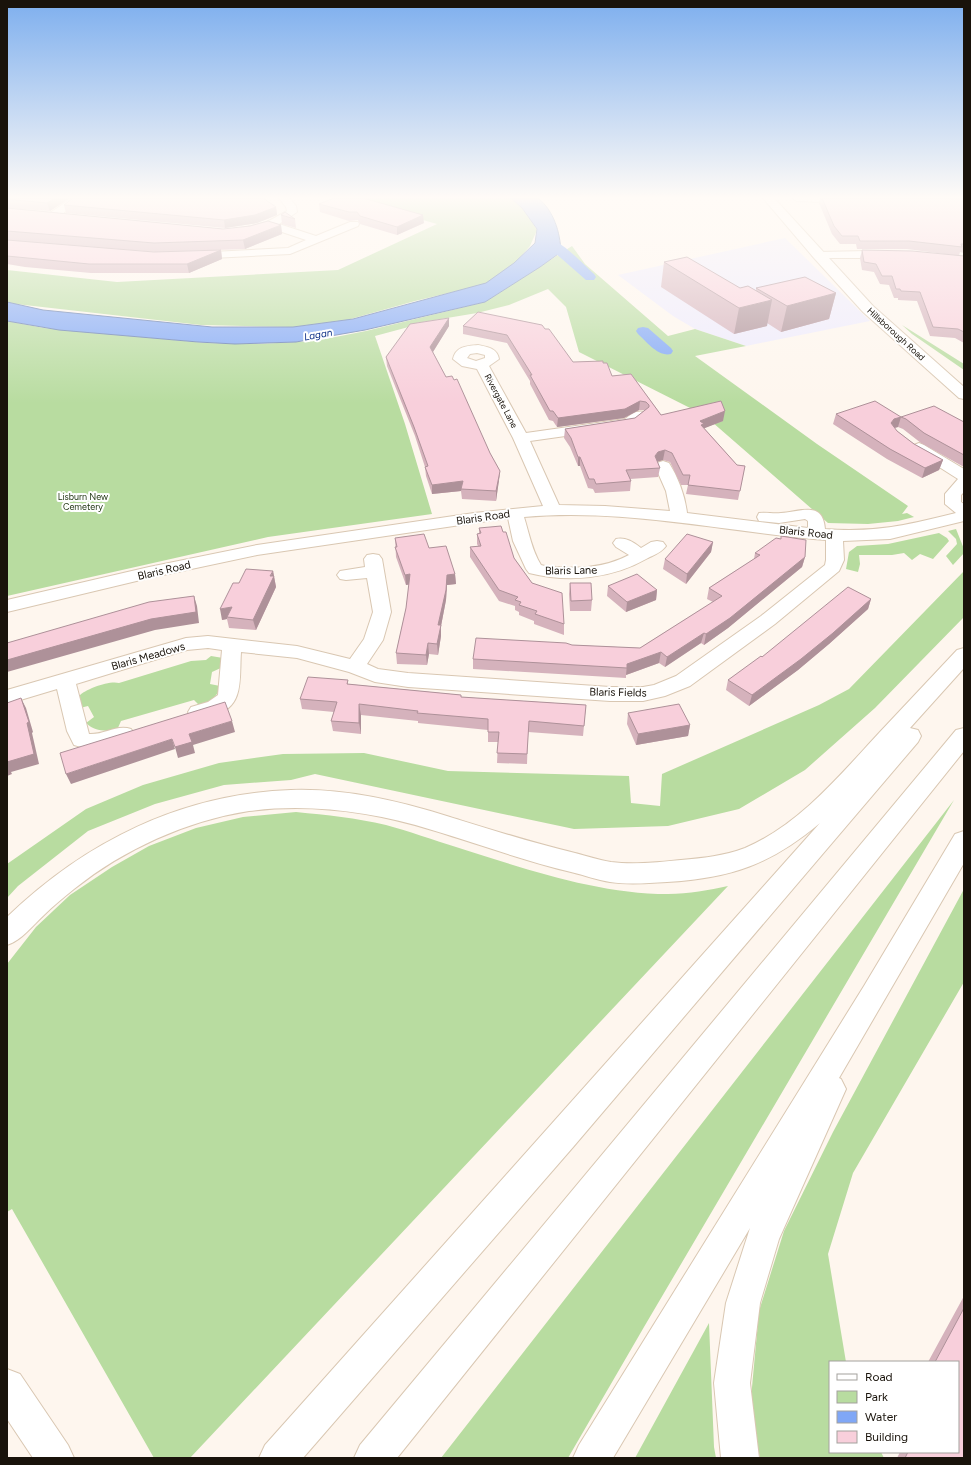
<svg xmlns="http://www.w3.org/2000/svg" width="971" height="1465" viewBox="0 0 971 1465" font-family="Figtree,sans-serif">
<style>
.commercial{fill:#eeebfd}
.green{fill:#b8dca0}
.water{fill:#80a7f6;stroke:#617bb0}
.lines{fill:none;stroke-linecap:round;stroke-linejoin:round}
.canal{fill:#80a7f6;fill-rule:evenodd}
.street-casing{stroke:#d9c7b2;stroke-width:2}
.highway-casing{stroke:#d9c7b2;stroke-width:2}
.street{fill:#fff;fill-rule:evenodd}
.highway{fill:#fff;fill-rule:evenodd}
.wall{fill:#d5b2bc}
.shaded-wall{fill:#ae9199}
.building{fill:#f8cfdb;stroke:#ae9199}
.labels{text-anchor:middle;stroke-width:4;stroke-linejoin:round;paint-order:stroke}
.far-street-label{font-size:9px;fill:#19130b;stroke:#fff}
.far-park-label{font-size:9px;fill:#213513;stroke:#fff}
.far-water-label{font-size:10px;font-style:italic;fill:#082a83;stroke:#fff}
.street-label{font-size:11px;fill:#19130b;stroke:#fff}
</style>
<rect width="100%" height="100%" fill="#fef6ee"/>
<!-- commercial -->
<path class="commercial" d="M785,238L870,321L746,346L695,329L673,316L618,275Z"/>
<!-- green -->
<path class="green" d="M346,198H511L525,211L537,230L530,246L516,262L486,284L415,301L347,320L293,327L201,325L7,303V270L117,282L338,270L437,224Z
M572,246L585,264L668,336L695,329L746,346L695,356L817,444L908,506L902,514L907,513L914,517L898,521L868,524L828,523L704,415L579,352L566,307L548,289L509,305L477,313L417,323L416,325L375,336L405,424L432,514L268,537L7,596V321L44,328L206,343L258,344L315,341L366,331L485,302Z
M902,325L964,364V370L912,334Z
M956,529L964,549V553L953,565L946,556L957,544L956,539L948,531Z
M939,533L947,538L949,541L933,559L920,554L912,560L904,553L892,555H859L860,564L858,572L846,569L849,552L857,546L888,544Z
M964,571V617L875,708L805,770L739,809L668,826L574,829L315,774L291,780L224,785L155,804L88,831L18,886L7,898V864L86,809L143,785L219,763L283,754L364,753L448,771L629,776L631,803L660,806L662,774L819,705L849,689Z
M211,656L223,658V667L212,672L210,684L220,686C218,697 210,702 200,706L194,700L121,721L117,730C105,731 95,732 86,723L94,717L88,706L80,708L79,696C85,689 110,680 119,683L191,661L206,660Z
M954,800L644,1327L568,1458H441Z
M296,812C327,815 356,818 386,825C409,831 433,840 456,847C523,868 597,894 668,894C689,894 709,890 728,886L190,1458H154L12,1209L7,1212V964L36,927L70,895L112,867L149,846L196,828L243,817Z
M964,889V982L853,1173L828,1254L846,1362H830V1452H881L884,1458H760L750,1409L759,1311L784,1231L833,1132Z
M709,1323L714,1447L716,1458H635Z"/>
<!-- water -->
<path class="water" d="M511,198H538C554,211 560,232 561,252L540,267L485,302L365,330L296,342L235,344L198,342L59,330L7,321V302L43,310L212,327H293L353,319L486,283L514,263L535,243L537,229L522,208Z"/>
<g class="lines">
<!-- canal -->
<path class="canal" d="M550,239C564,243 583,264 594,274L596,277L594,280H586L546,245L544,243L546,241Z
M643,327L648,328L671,348L673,351L671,354C658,357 647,342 638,334L636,331L638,328Z"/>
<defs>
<path id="street" d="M72,198H84L55,219H47L46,217L47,215Z
M279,198H289L296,206L297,212L279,224L316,236L350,222H358L359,224L358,226L290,254L193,259L189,258L187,256L189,254L193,253L288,248L306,240L270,228L248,233L243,230L244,228L267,222L287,211L286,207Z
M792,198H851L852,200L847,203L797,201Z
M868,251L894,253L896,255L894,257L890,258H818L814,257L812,255L814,253L818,252Z
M478,345C488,347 497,348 499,359L489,366L526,433L625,419C632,414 636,410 645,412L647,415L634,426L629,427L530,441L559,505L605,506L670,511L666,491L655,466L657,463L663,461L669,463C678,477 685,496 687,513L808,528V521L805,519L779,523L759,521L757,517L759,513C767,512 773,514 781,513C800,512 823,500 825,529C875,533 908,525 956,513L945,504V494L958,479L914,451L911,448L914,445L919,443L924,445L964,469V492L961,495V502L964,504V521L890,539L843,541L844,560L839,571L775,624L690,686L665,696L643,701H610L408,687L375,682L349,672L297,658L241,652C239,678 245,706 215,715C206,717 200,720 191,717L188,712L191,707L208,702L218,695L222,650L208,648L187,650L76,684L89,734C104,735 117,724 131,729L135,734L131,739C110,746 96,752 74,745L67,731L57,689L7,704V690L186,638L208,636L297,646L350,659L364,639L373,612L367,578L346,580L340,579L337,575L340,571L365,567L364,559L367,555L373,554L379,555L382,559L391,612L383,640L367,664L378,669L408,673L610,687H643L654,685L676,676L761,616L825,565L826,560V540C725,532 626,508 524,517C529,533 532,551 541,565L545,566C573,569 603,569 629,555L616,547L613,543L616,539C626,537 633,542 641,548L651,542L657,541L663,542L666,546C662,552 654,555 648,558C612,579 569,583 529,573L526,569L513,541L508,518L257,555L149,578L7,612V600L149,567L257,545L474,513L543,506L513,438L477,369L462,366L453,359C456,346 467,346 478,345ZM477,353L485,355V358L476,361L467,358L470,354Z"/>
<path id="highway" d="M763,198H774L873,306L964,387V399L959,398L863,312L814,258Z
M964,648V668L910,728L918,730L921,736L918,742L574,1146L303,1458H259L265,1445L820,823C770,865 731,878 667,882C648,883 629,885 610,882C597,880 584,875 571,872C524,861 479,844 432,830C374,812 310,803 249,811C186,821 124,849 74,889C64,897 53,906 44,915C32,926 22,940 7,945V917C85,842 181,794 291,790C344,788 400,801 450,817C492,830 533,843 575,853C587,856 599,860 611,862C634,865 659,862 681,860C703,858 724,856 745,848C799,825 840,775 879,733C905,705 931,678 957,650Z
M964,728V751L397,1458H354L360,1445L956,730Z
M964,831V863L839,1078L841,1079L846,1089L779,1239L760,1303L750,1383L759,1458H721L714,1383L726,1303L750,1228L613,1458H573L579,1445L864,986L955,834Z
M7,1369L20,1374L68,1445L74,1458H33L7,1419Z"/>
</defs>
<!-- street casing -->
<use href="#street" class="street-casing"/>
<!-- highway casing -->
<use href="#highway" class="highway-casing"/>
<!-- street -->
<use href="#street" class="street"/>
<!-- highway -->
<use href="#highway" class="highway"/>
</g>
<!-- wall -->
<path class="wall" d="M7,198H70L50,211L7,208Z
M820,198H911L964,199V253L960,252L959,256L907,249H857L856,244H840L832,234L819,203Z
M931,198H964V199Z
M319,204L424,223L397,235L360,224L358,220L349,221L320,212Z
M64,205L276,207L277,215L257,223L225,228L66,213Z
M7,208L223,229L281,225L282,234L245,249L156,252L7,240Z
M281,215L295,219L296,228L282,224Z
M7,240L154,252L221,250L222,259L189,273H91L25,267L7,264Z
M862,250L964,256V343L955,338L930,336L917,301L898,300V298H894L889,285L880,284L874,272L862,270L860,258Z
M664,262L740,288L756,291V288L836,293L829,319L781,332L767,323V326L734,334L661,287Z
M449,318V326L433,352L446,377L500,471L499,480L496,501L462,499L461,491L432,494L426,476L425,467L415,436L387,366L386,357Z
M463,326L545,329L573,362L612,376L631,374L661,415L723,421L704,428L737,465L745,466L738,500L686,494L688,485H681L670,462L663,460L657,461L660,468L658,477L630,479L631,481L630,491L595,493L593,489L588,488L580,466H578L570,447L564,438L565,429L635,418L645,410H639L624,418L557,427L553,421L549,420L530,384V381L507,343L463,334Z
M836,414L901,417L964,422V467L921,443L903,429L898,427L894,428L897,431L914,444L943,460L939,470L922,478L887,459L833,424Z
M479,528L503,532L514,558L532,583L564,624V635L534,624V621L519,615V612L515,610V606L499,601L470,557V547L478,546L477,544V534H479Z
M395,538L429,548L455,574L456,584L447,585L446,600L441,626V636L438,655L429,654L427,665L397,664L396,653L406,608L409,585H406L396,557Z
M713,542L711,552L686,584L663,569L665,559Z
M755,553L805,557L802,567L728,628L704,645L701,643L665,667L659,663L626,675V678L473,669V659L572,645L640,648L713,602L707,599L709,588L754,559Z
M273,571L276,587L256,630L229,628L227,619L222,620L239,583Z
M570,583L592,600L591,611H570L569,594Z
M608,586L657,590L656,600L626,612L607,596Z
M871,599L868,609L829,644L798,670L749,706L726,690L728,680L762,657Z
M348,680V684L461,695V697L586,705L583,736L528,732L527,764L497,763L498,742H488V730L418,723V721L361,715V734L333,731L331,721L334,712L302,709L300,699Z
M628,713L690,725L688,736L636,745L627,724Z
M964,1296V1458H897L900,1452H958V1362H928Z"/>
<!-- shaded-wall -->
<path class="shaded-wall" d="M55,198H70L50,211L47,203Z
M276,207L277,215L257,223L225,228L224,220Z
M423,215L424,223L397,235V227Z
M281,225L282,234L245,249L243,240Z
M221,250L222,259L189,273L187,264Z
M836,293L829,319L781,332L787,306Z
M772,300L767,326L734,334L739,308Z
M449,318V326L431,355L430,347Z
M640,401L639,410L624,418L557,427L558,418Z
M725,411L723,421L700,430V421Z
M901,417L898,427L891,429V423L894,419Z
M665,450L663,460L657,462L655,456L658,452Z
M578,457H580V466H578Z
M943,460L939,470L922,478L925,468Z
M500,471L499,480L496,501V491Z
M463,481L461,491L432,494V485Z
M713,542L711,552L686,584L687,574Z
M805,557L802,567L728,628L704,645L706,634Z
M273,571L276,587L256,630L253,620Z
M410,574V584L406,585L405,575Z
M455,574L456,584L447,585L446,600L441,626V636L438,655L437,644L438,625L447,575Z
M657,590L656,600L626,612L627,602Z
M194,596L197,606L199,623L155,630L7,672V660Z
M871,599L868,609L829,644L798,670L749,706L752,695Z
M232,607L227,617V619L222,620L220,609Z
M704,633L701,643L665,667L667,657Z
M428,643L429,654L427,665L426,655Z
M661,652L659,663L626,675L627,664Z
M21,698L26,708L33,732L32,733L39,764L11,772L12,774L7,776V762Z
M359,704L361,715V734L359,723Z
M232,721L235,732L193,745L195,753L178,758L175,747L189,734Z
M690,725L688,736L636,745L638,734Z
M172,739L175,749L71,784L66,774Z"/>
<!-- building -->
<path class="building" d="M7,198H55L47,203L7,199Z
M73,198H263L276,207L255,215L224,220L64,205Z
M334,198H363L423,215L397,227L360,216L357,212H349L319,204Z
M822,198H911L964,199V244H961L962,247L909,241H860L858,236H842L834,226Z
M7,208L223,229L250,226L268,221L281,225L243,240L154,243L7,231Z
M285,212L295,219L281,215Z
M7,240L154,252L221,250L187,264H89L7,256Z
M862,250L912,251L964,256V332L958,329L933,327L920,292L901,291L900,289H896L892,276H882L876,264L864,262Z
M687,257L740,288L748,286L772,300L739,308L664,262Z
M805,277L836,293L787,306L756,288Z
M478,312L542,325L545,329H549L573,362L603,361V363H607L612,376L631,374L661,415L721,401L725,411L700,421L704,424L701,425L737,465L745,466L740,491L688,485L690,475H683L672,453L665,450L658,452L655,456L660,468L626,470L631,481L596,484L594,479H589L580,457H578L571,438L565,429L635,418L649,407V405L646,402L640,401L625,409L558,418L553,411H550L530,375H532L507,335L463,326Z
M449,318L430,347L446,377L452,376L454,380L457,379L490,453L500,471L496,491L461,489L463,481L432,485L425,467L428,466L414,427L386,357L410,324Z
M875,401L901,417L934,406L964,422V455L924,433L906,419L901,417L894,419L891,423L897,431L914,444L943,460L925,468L890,449L836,414Z
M501,526L503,532H506L514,558L532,583L562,593L564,624L535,614L537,611L519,605L521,602L515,600L518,597L499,590L470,547L481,546L477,534L481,533L479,528Z
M424,534L429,548L446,546L455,574L447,575L446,590L438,625H441L437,644L428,643L426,655L396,653L406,608L410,574L405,575L395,547H397L395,538Z
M687,534L713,542L687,574L665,559Z
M781,536L806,540L805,557L730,618L706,634L704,633L667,657L661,652L627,664V668L473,659L476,638L566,643L572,645L640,648L722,596L709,588L760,555L755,553L776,538L781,539Z
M246,569L273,571L270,576H274L253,620L227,617L232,607L220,609L233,583H239Z
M637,574L657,590L627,602L608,586Z
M570,583H591L592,600L571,601Z
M848,587L871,599L833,633L801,659L752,695L728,680L761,656L762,657Z
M194,596L196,612L151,619L7,660V643L149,602Z
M308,677L348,680L347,684L461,695V697L586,705L584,726L529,721L527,754L497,753L499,732H488V719L417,713L418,711L359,704V723L331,721L337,702L300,699Z
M21,698L29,722L27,723L34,754L7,762V703Z
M225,702L232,721L189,734L192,742L175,747L172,739L66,774L60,753Z
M679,704L690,725L638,734L628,713Z
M964,1308V1458H905L908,1452H958V1362H935Z"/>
<!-- sky -->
<linearGradient id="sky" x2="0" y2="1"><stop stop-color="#7eafee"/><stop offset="0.49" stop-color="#fffbf7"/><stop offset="1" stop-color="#fffbf7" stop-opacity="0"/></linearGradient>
<rect width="971" height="403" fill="url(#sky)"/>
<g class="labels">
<!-- far-street labels -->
<g class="far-street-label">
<text transform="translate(896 334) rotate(42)" y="3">Hillsborough Road</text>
<text transform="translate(501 401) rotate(62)" y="3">Rivergate Lane</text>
</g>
<!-- far-park labels -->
<g class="far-park-label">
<text x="83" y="500">Lisburn New<tspan x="83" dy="10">Cemetery</tspan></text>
</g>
<!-- far-water labels -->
<g class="far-water-label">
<text transform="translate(318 334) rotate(-10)" y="4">Lagan</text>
</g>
<!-- street labels -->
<g class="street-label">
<text transform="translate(483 517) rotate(-8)" y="4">Blaris Road</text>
<text transform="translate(806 532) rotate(6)" y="4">Blaris Road</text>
<text transform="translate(164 570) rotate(-13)" y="4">Blaris Road</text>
<text transform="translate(571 570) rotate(-1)" y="4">Blaris Lane</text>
<text transform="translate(148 656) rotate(-16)" y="4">Blaris Meadows</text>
<text transform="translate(618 692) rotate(1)" y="4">Blaris Fields</text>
</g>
</g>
<!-- border -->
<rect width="971" height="1465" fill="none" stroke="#19130b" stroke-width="16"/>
<!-- legend -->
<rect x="829" y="1361" width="130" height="92" fill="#ffffff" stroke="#a3a19d"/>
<rect x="837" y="1374" width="20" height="6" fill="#ffffff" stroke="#a3a19d"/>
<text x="865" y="1381" font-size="12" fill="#19130b">Road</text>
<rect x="837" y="1391" width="20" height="12" fill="#b8dca0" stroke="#a3a19d"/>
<text x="865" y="1401" font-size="12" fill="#19130b">Park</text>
<rect x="837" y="1411" width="20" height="12" fill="#80a7f6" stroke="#a3a19d"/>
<text x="865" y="1421" font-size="12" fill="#19130b">Water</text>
<rect x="837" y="1431" width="20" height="12" fill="#f8cfdb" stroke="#a3a19d"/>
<text x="865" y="1441" font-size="12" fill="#19130b">Building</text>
</svg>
